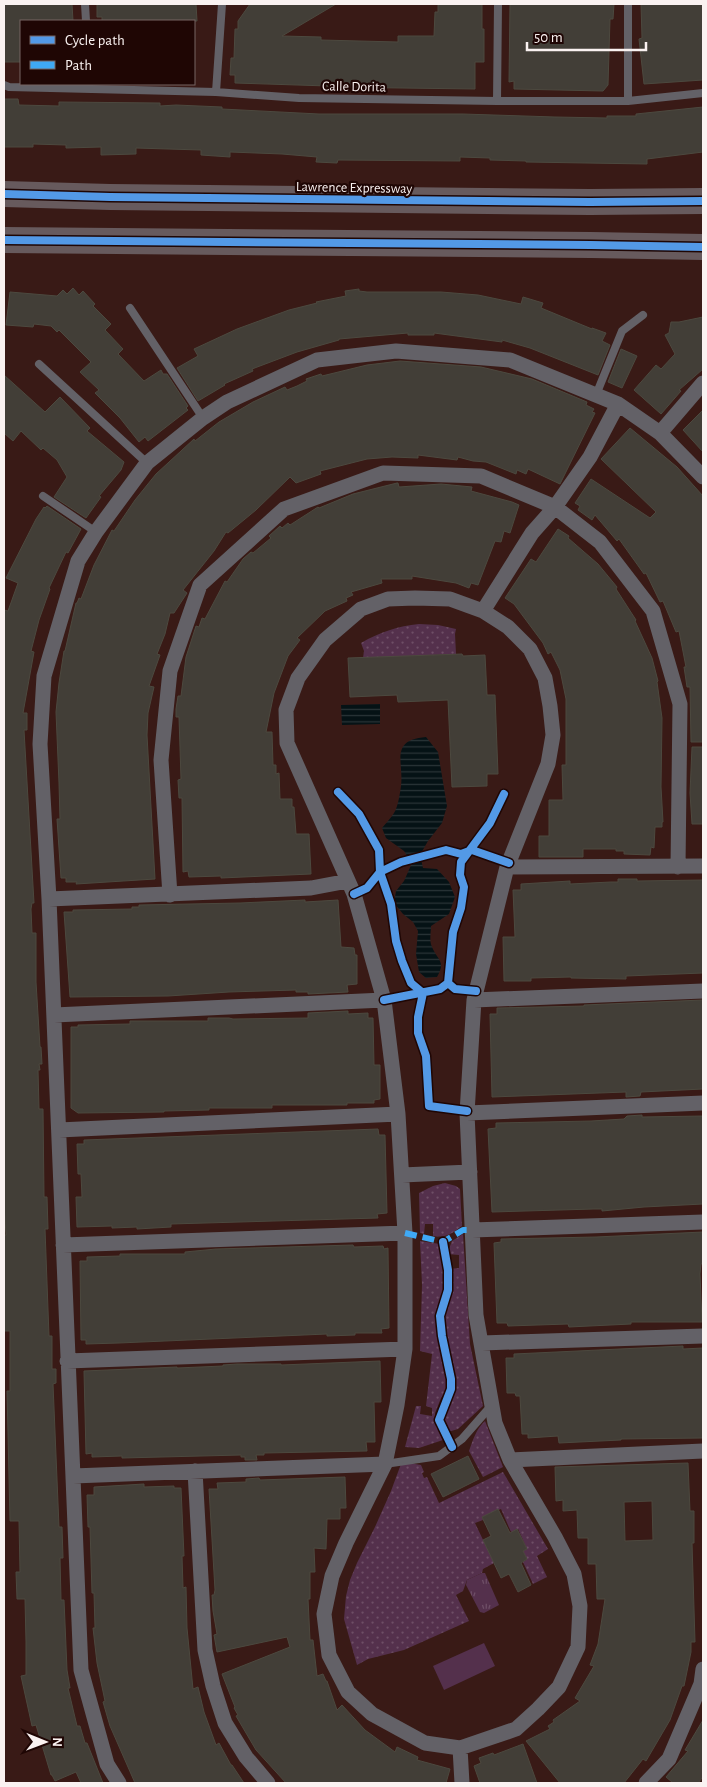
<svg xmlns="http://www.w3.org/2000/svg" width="707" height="1787" viewBox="0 0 707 1787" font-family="'Alegreya Sans',sans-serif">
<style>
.grass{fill:url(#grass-dots)}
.park{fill:url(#park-tufts)}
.pitch{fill:#54304c}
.water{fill:url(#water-rules)}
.building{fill:#423e37;stroke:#4c493f;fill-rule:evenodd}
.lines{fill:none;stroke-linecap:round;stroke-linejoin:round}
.lane{stroke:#636167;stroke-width:8}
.street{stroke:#636167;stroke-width:15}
.highway{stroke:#675a5d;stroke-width:26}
.quiet{stroke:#3fa9f5;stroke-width:6;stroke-dasharray:12 6;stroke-linecap:butt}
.cycleway-casing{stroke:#1f0604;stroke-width:11}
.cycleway{stroke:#5399e6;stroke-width:8}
.labels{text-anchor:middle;stroke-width:4.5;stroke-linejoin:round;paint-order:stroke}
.street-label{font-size:14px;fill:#faf2f1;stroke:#1f0604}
</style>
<defs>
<pattern id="grass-dots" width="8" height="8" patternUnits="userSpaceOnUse" patternTransform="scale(1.25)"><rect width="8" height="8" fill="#54304c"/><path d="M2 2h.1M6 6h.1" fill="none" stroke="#6e4e66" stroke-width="1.8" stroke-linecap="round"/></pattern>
<pattern id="park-tufts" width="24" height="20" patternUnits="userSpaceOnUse" patternTransform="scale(1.25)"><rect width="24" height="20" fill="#54304c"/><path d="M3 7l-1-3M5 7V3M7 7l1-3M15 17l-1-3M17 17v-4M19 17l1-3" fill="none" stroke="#6e4e66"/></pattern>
<pattern id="water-rules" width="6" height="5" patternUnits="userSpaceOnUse" patternTransform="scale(1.25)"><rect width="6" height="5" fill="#051215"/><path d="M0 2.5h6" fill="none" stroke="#2a3538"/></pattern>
</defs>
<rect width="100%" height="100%" fill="#391a16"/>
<!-- grass -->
<path class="grass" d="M419,624L438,625L456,629L455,634L456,654L363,658L364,651L361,643C380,632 398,626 419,624Z
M445,1183L456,1186L460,1189L462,1226C451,1234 447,1238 433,1236V1224H425L424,1234L420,1233L419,1193L433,1186Z
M463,1234L470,1344L483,1406L458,1429L448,1432L442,1418L454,1385L445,1341L443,1317L449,1292V1269L459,1268V1255L447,1254L452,1241Z
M420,1241L440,1244V1250L443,1251L445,1287L439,1307L438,1318L440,1337L450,1378L449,1388L441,1398L435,1413L436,1423L443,1440L419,1448L405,1447L416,1406H421L420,1414L432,1416V1408L426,1406L432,1354L420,1351L422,1285Z
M485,1421L503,1467L483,1477L469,1451C473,1440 476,1429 485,1421Z
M409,1463L421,1465L424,1472L422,1473L424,1478L427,1477L439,1503L503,1472L548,1549L537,1556L547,1577L533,1584L523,1562L527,1559L523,1551L527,1549L518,1529L511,1532L501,1509L482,1517L483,1520L475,1523L494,1563L483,1569L482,1573L467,1580L463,1591L456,1595L469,1621L404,1650L368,1659L357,1665L344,1619L346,1596L350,1580L357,1563L375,1527L391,1491L401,1464Z"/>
<!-- park -->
<path class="park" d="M482,1573H485L499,1605L484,1613L480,1612L466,1585L467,1580Z"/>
<!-- pitch -->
<path class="pitch" d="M484,1643L495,1666L444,1690L433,1666Z"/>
<!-- water -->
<path class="water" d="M380,704V724L342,725L341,705Z
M426,737L438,752L447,806L442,823L428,841L420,855L423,868L437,869L449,882L455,897L449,914L431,926C431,932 429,941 432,947C438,961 446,961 437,977L426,978L419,972L416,954L418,931L413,922L403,914L394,903L396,891L404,881L412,863L404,851L386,838L382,828C386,823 391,818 394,813C398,807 400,793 401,786C404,762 389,740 426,737Z"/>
<!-- building -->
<path class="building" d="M4,4H72L73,21H21V62H4Z
M97,4H196L197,21H102V17H97Z
M250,4H336L282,36L321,37V40L398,42V36H434L435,12H438V4H482V29H484V62H475V89L328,87V86L235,83V75H230L231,58H234L235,29H238V21Z
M510,4H614L613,19H610L608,85L603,91L514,89V81L509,82Z
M641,4H703V80L644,84L639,39L642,38Z
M4,99H18L19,105L59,106V102L160,103V106L176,105L222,107V109L319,114H463L555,117L607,118V116H636V114L703,107V152L647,159V164L526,162V161L490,160V158L460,157V161L338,160L337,163L316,162L317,157L282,154L230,152V157L201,155V150L168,149L136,148V154L101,155V147L66,148V145L33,144V147H4Z
M73,288L79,295L83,291L95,304L93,306L111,324L105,330L123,349L118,354L144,381L161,370L163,374H167L188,406L186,408L188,410L148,441L145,437L139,442L120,418L95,393L99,390L80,372L91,362L59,330L57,332L51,326L34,324L33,327L6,325L10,292L57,296L63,290L67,294Z
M359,289V291L367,292H441L478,295L521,304L523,297L543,303L541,308L592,329V328L606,333L602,341L610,345L598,375L530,348L502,340V342L434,333V335H408V333L339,339V340L297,352L252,369L253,371L224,384L225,385L198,401L177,368L198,356L194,349L237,329L289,310L317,303L316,302L346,296L345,291Z
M703,317V369L679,390L681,391L661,414L634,390L656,365L661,369L675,354L665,335L669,333L671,322H679Z
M621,349L637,356L622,388L608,382Z
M400,361L481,367L532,379L587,402L586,405L594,409L592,412L595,413L560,484L528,469L526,474L517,470L516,474L486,462L473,461L458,457L457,460L418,455V458L392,457L367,459L320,471L321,474L296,483L290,477L256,510L228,533L226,532L214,551L183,590L187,593L174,613H170L165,634L157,654L160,655L149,686L154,687L148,713L147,735L155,879L76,884L77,882H66V878H61L57,819H60L59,783L56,712L59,683L64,651H65L76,603H77L79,598L81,599L94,565L112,530L114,531L135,500L156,474L194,439L195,441L219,422L253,402L285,387L287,390L297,386L307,381L306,379L321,374L322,376L367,365Z
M4,375L45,412L60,397L90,428L87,431L124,462L121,470L99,496L101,497L86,518L54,497L67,477L57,460L43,448L41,450L21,431L13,441L4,433Z
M703,410V452L683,430Z
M630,428L677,467L703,496V742H691L690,687H687L684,667H686L679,631L676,632L663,601L660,602L646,573L644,574L619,539L617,541L595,515L592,520L578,510L580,506L575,503L591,479L650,518L656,512L601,459Z
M397,483H398L399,487L441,484L472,487L471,491L512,502L519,505L510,533L504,531L501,542L495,541L478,585L471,583L469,588L456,583L412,576V579H381L382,583L351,592L353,595L346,598L347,601L325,611L297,638L300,640L288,656L274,693L266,732H272L273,765H276V774L279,773L280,799H292V807H294L296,834H309L311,874L221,878V876L189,877L188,871L183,872L182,798H179L178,780L181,779L179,717H176V709L178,696H181L186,657L196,626L199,627L202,618L205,619L225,581L227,582L243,559L251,552L253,553L271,538L269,536L280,526L282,528L288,523L290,525L318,507L319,508L353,494Z
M47,506L81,529L68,553L66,552L49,588L50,589L39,620L31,651L34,652L23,713H27V730H24L34,903H32L31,909L32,933H36V982L40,1047H41L42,1064H39L40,1070H38L39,1109H43L44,1197H47L48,1229H45L49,1336H52V1369H56V1383L53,1384L59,1527H62L63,1558H60L61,1600H64L67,1670L70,1688H68L77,1726H80L85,1743H87L103,1783H81L76,1772L55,1781L52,1775H51L36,1725L32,1726L21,1676L26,1675V1642L25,1599H17L16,1572H20L19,1521H10L7,1391H10V1331H4V1235H6L4,1204V610L8,611L18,583L6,578L36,519L44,507L45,508Z
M558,529L569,536L568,538L598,564L617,587L616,589L636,620L635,621L652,658L658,681L657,682L662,718L661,787L663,822H662V827H655L654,848L651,847L650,855L624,854V851H616V849H583V857H539V836H549V800H563L562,765H566V699L560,670L551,652L548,654L543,643L514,604L505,598L531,559L536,562Z
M462,654L463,656L485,655L487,695H495L498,774H487V786L452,787L448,700L398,702L397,695L350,697L348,658Z
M692,747H703V824H692L690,793Z
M618,879H637V881L703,880V973L626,976V979L571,978V977L531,978V981H504L503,937H515L513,890H521V884L570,881V884L611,882H618Z
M305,900V902L338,900L341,947L354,948L355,955H357V984L347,985L348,992L308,994V992H296V990L229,992L168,996L70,997L64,912H73V910L132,909V907H139V905L240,903Z
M703,1000V1089L641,1092L640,1096L626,1097V1092L492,1097L490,1014H497V1008L584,1006V1005Z
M348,1011V1014L368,1013V1018H373L374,1065H380V1099L374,1100V1103H347V1105H272V1108H209V1110L164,1111V1112L78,1113L71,1108V1027H78V1025L130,1024V1021H208V1018H229L233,1019L308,1018V1013Z
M642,1115V1117L703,1116V1204L644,1207L602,1211V1209H594L492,1212L488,1129L496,1128V1123L591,1121L624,1119L627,1116Z
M378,1129L379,1135H385L387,1213L377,1214L378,1218L171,1224V1227L137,1229V1227L112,1228V1226L77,1227L76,1197H82L81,1174H78L77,1144H84V1140Z
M703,1232V1263L701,1264L700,1274L702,1322H631V1324L569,1327L568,1324L508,1326L507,1323H497L494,1243L501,1242V1239L596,1237Z
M353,1245L354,1247L383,1246L384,1249L388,1248L389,1328L381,1329L382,1333H355V1335L327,1336V1334L119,1343L86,1344V1340H81L80,1261H87V1257L120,1256V1254H185V1252L216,1249Z
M683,1346V1349L703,1348V1438L621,1439V1440L559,1443L558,1436L528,1438V1434H522L520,1396H516L515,1393H507L506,1358H514V1354Z
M380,1361L381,1402H374L375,1442H366L367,1451L264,1453V1455H256L257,1460H245V1457H241V1455L122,1458V1456L92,1457V1453L86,1454L84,1371L177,1367V1368L223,1366V1365L237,1364H281V1365Z
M468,1456L479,1479L443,1497L431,1474Z
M688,1463L690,1511H694V1543H692L695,1642H691V1652L684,1686H682L670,1720L646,1761L643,1759L624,1783H560L526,1741L550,1729L548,1726L554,1722L553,1720L580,1701L575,1698L594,1666L590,1665L598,1644L605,1599H597L596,1564H588V1538H578L577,1510L563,1511V1500L556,1501L555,1467ZM652,1501L653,1540L625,1541L624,1502Z
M345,1477L346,1508H340V1519H327L326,1549L314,1548L315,1572H310V1599H308L310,1640H313L317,1676L323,1674L326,1681H327L337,1710L342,1705L365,1730L395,1752L397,1747L418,1757L417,1760L450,1769L446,1783H286L256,1750L236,1716L238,1715L234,1708L235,1707L222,1674L290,1647L287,1637L217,1652L214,1635L217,1634L213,1611L212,1595H214L215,1590L209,1489H218L217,1483L246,1482V1479L259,1478L260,1480Z
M144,1484V1487L174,1486V1488H181L184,1556H182L183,1588L186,1587L187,1628L193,1689L198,1687L204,1712L216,1745L219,1743L231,1765H232L244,1783H135L110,1726L103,1702L105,1701L97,1663L93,1628H95L94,1593H92L90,1527H88L87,1495H94V1487Z
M498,1509L510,1533L517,1529L527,1549L523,1551L527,1559L521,1563L531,1585L518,1592L509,1574L501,1578L483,1540L491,1536L482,1517Z
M703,1720V1777L698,1783H673L666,1777L688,1751L685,1750Z
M523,1744L537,1783H480L474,1766L481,1763L479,1758L493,1753L494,1755Z"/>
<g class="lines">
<!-- lane -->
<path class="lane" d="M85,4L86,21
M4,85L9,87L216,92L299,98L497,101H628L703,93
M216,92L222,4
M497,101L498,4
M628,101V4
M130,308L203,418
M39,364L147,463
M596,395L622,331L643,315
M43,496L96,532
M385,1464L439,1456L462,1439L491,1406"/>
<!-- street -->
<path class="street" d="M660,433L703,383
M415,598L450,599L483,611L508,627L530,649L545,678L550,706L553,735L548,764L507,867L474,1000L467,1113L476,1315L495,1423L510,1460L555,1537L574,1574L580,1606L578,1647L559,1687L538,1709L516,1729L460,1748L425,1743L372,1714L348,1692L329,1655L324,1614L332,1576L346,1543L385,1464L397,1405L405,1349V1233L398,1114L384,1000L354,894L287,743L286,710L298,678L325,640L361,609L388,599Z
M483,611L532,533L555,507L590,457L618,404
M507,867L703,866
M170,895L161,760L170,671L200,585L284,509L383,473L481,476L555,507L600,542L653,611L680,704L678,867
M49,899L311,888L348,881
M474,1000L703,991
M54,1015L384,1000
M467,1113L703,1103
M59,1130L398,1114
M402,1175L470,1172
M472,1230L703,1222
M63,1245L405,1233
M482,1343L703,1336
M67,1361L405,1349
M510,1460L703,1451
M195,1471L205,1650L213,1686L225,1723L246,1757L268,1783
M73,1476L385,1464
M460,1748L462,1783
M119,1783L107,1764L81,1670L49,899L40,744L44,676L78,561L96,532L147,463L203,418L227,402L317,360L396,351L510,360L618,404L660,433L703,477
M646,1783L669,1759L701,1684L703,1669"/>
<!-- highway -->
<path class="highway" d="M4,194L110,197L590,202L703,201
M4,240L591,245L703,247"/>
<!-- quiet -->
<path class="quiet" d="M405,1233L443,1242L463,1230H472"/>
<defs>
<path id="cycleway" d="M4,194L110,197L590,202L703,201
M4,240L591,245L703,247
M338,792L359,814L379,850L380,872L391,904L396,941L402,961L411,983L423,993L418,1017V1033L426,1056L429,1106L467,1111
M354,894L367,888L380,872L401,862L446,850L461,854L472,850L509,863
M476,991L455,989L448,983L453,932L461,908L464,887L460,875L461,862L490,823L504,794
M384,1000L440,989L448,983
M443,1242L448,1270V1290L440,1316L442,1336L451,1379V1389L439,1420L452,1447"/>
</defs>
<!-- cycleway casing -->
<use href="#cycleway" class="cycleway-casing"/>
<!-- cycleway -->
<use href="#cycleway" class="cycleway"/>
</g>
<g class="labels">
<!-- street labels -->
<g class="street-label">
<text transform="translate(354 86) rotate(1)" y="5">Calle Dorita</text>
<text transform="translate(354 187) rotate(1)" y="5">Lawrence Expressway</text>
</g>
</g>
<!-- border -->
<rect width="707" height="1787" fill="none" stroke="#faf2f1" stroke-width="10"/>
<!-- legend -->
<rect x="20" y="20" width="175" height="65" fill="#1f0604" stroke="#776463"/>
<rect x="30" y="36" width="25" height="8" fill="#5399e6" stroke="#776463"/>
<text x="65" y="45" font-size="15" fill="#faf2f1">Cycle path</text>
<rect x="30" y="61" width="25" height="8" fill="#3fa9f5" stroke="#776463"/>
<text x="65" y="70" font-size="15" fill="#faf2f1">Path</text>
<!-- north arrow -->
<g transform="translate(45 1742) rotate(91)" stroke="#1f0604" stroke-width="4" paint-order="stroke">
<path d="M0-4L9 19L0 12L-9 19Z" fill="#faf2f1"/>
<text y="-8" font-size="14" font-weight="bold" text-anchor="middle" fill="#faf2f1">N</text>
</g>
<!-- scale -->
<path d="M527 42v8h119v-8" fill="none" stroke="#faf2f1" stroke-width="2.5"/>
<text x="534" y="42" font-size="15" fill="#faf2f1" stroke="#1f0604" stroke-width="4" paint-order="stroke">50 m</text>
</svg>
